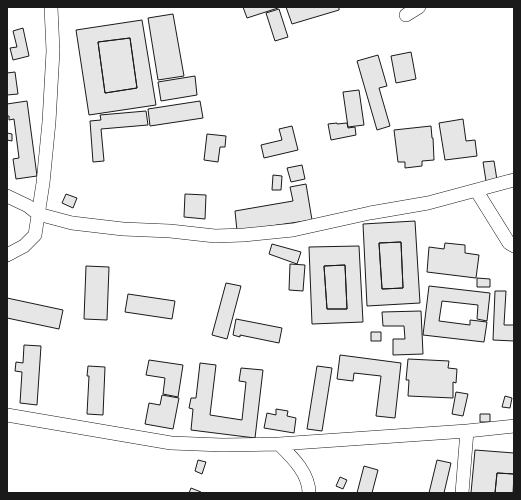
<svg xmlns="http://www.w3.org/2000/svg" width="521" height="500" viewBox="0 0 521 500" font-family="Cabin,sans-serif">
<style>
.building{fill:#e6e6e6;stroke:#1a1a1a;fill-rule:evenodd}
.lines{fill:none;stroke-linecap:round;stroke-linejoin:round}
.street-casing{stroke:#1a1a1a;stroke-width:14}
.street{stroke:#fff;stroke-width:13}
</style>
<rect width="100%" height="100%" fill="#fff"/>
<!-- building -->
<path class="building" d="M243,7H278V8L247,18Z
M286,7H339V10L292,24Z
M279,9L288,37L275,41L266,13Z
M173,14L184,76L158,80L148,18Z
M142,20L156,105L89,115L76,30ZM130,38L137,88L105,93L98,42Z
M23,28L29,56L13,60L10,48L17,47L13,31Z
M130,38L137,88L105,93L98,42Z
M411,52L416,79L396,83L391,56Z
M378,55L387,86L379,88L390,126L377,130L357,61Z
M15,72L18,94L7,95V73Z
M195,76L197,95L161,101L158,82Z
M359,90L364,125L348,127L343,92Z
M27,101L37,176L16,179L13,159L19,158L14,119L9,120V116H7V104Z
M200,101L203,118L150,126L148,109Z
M146,111L148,125L101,129L104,161L93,162L90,121L101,120L100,115Z
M463,119L466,141L475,140L477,156L445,160L439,123Z
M337,123V124L347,123L348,128L355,127L356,135L331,140L328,124Z
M292,126L298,150L264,158L261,145L282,140L279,129Z
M431,126L432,138H433L434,160L422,161V166L405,168V162H398L394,130Z
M7,133L12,134V141L7,140Z
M207,134L226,136L225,147H220L218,162L204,160Z
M494,161L497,180L486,181L483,162Z
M302,165L305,179L291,182L287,168Z
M273,175L282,176L281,190H272Z
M306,184L312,220L237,231L235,211L293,201L290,187Z
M66,194L77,198L73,208L62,203Z
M185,194L206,195L205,219L184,217Z
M415,221L420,303L367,306L363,224ZM401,242L403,288L382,289L379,243Z
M401,242L403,288L382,289L379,243Z
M445,243L465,245V253L479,255L476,278L427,272L429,247L444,249Z
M272,244L301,252L297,264L269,254Z
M359,246L363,322L312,324L309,247ZM345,265L347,309H327L324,266Z
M290,264L305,265L303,291L289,290Z
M345,265L347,309H327L324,266Z
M86,266L109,267L107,320L84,319Z
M477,278L490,279V287H477Z
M226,283L241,286L227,339L212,335Z
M429,286L490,293L487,321L477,319L478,305L442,301L439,321L470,325V320L487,322L484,342L423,335Z
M495,291H506L504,325H514V341L493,340Z
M128,294L175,301L172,319L125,312Z
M7,298L63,310L59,329L7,318Z
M421,311L423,354L393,355V339H405L404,326H383L382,312Z
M236,319L282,328L279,343L240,335V337L233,335Z
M371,332H381V341H371Z
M24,345L41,346L37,405L20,403L22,372L15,371L16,362L23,363Z
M340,355L401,363L395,418L376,416L381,376L354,373L353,381L337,379Z
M408,359L449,361L448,368L457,369L456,383L453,382V398L408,396L409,380H406Z
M149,360L183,365L178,397L163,394L165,378L146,375Z
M200,363L216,365L210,415L242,420L246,382L239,381L241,368L263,370L255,438L191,430L193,409L189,408L191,398H196Z
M88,366L105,367L103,415L87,414L89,376H87Z
M317,366L332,368L322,431L307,429Z
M456,392L468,394L463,416L452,414Z
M162,395L179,398L173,429L145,424L149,403L160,405Z
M505,396L512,398L510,408L502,407Z
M276,409L288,411L287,416L296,418L294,433L264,428L267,413L276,415Z
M480,414H490V422H480Z
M475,450L514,453V474L497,473L495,493H471Z
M198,460L206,462L202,474L195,471Z
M437,460L451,463L444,493H429Z
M364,466L378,470L372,493H357Z
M497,473L514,474L513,493H495Z
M340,477L347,480L343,489L336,486Z
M191,488L201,492V493H189Z"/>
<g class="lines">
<defs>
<path id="street" d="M406,15L419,7
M476,190L509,243L514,246
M7,196L28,206L38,214L72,223L123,229L170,231L215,236L244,235L293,230L370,213L428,203L514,180
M7,255L24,246L35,235L43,183L49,122L53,51L51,7
M7,415L171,443L222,445L279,444L467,431L514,426
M279,444C292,457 309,473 309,493
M462,493L467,431"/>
</defs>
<!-- street casing -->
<use href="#street" class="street-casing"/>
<!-- street -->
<use href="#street" class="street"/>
</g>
<!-- border -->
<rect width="521" height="500" fill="none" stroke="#1a1a1a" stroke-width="16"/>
</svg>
